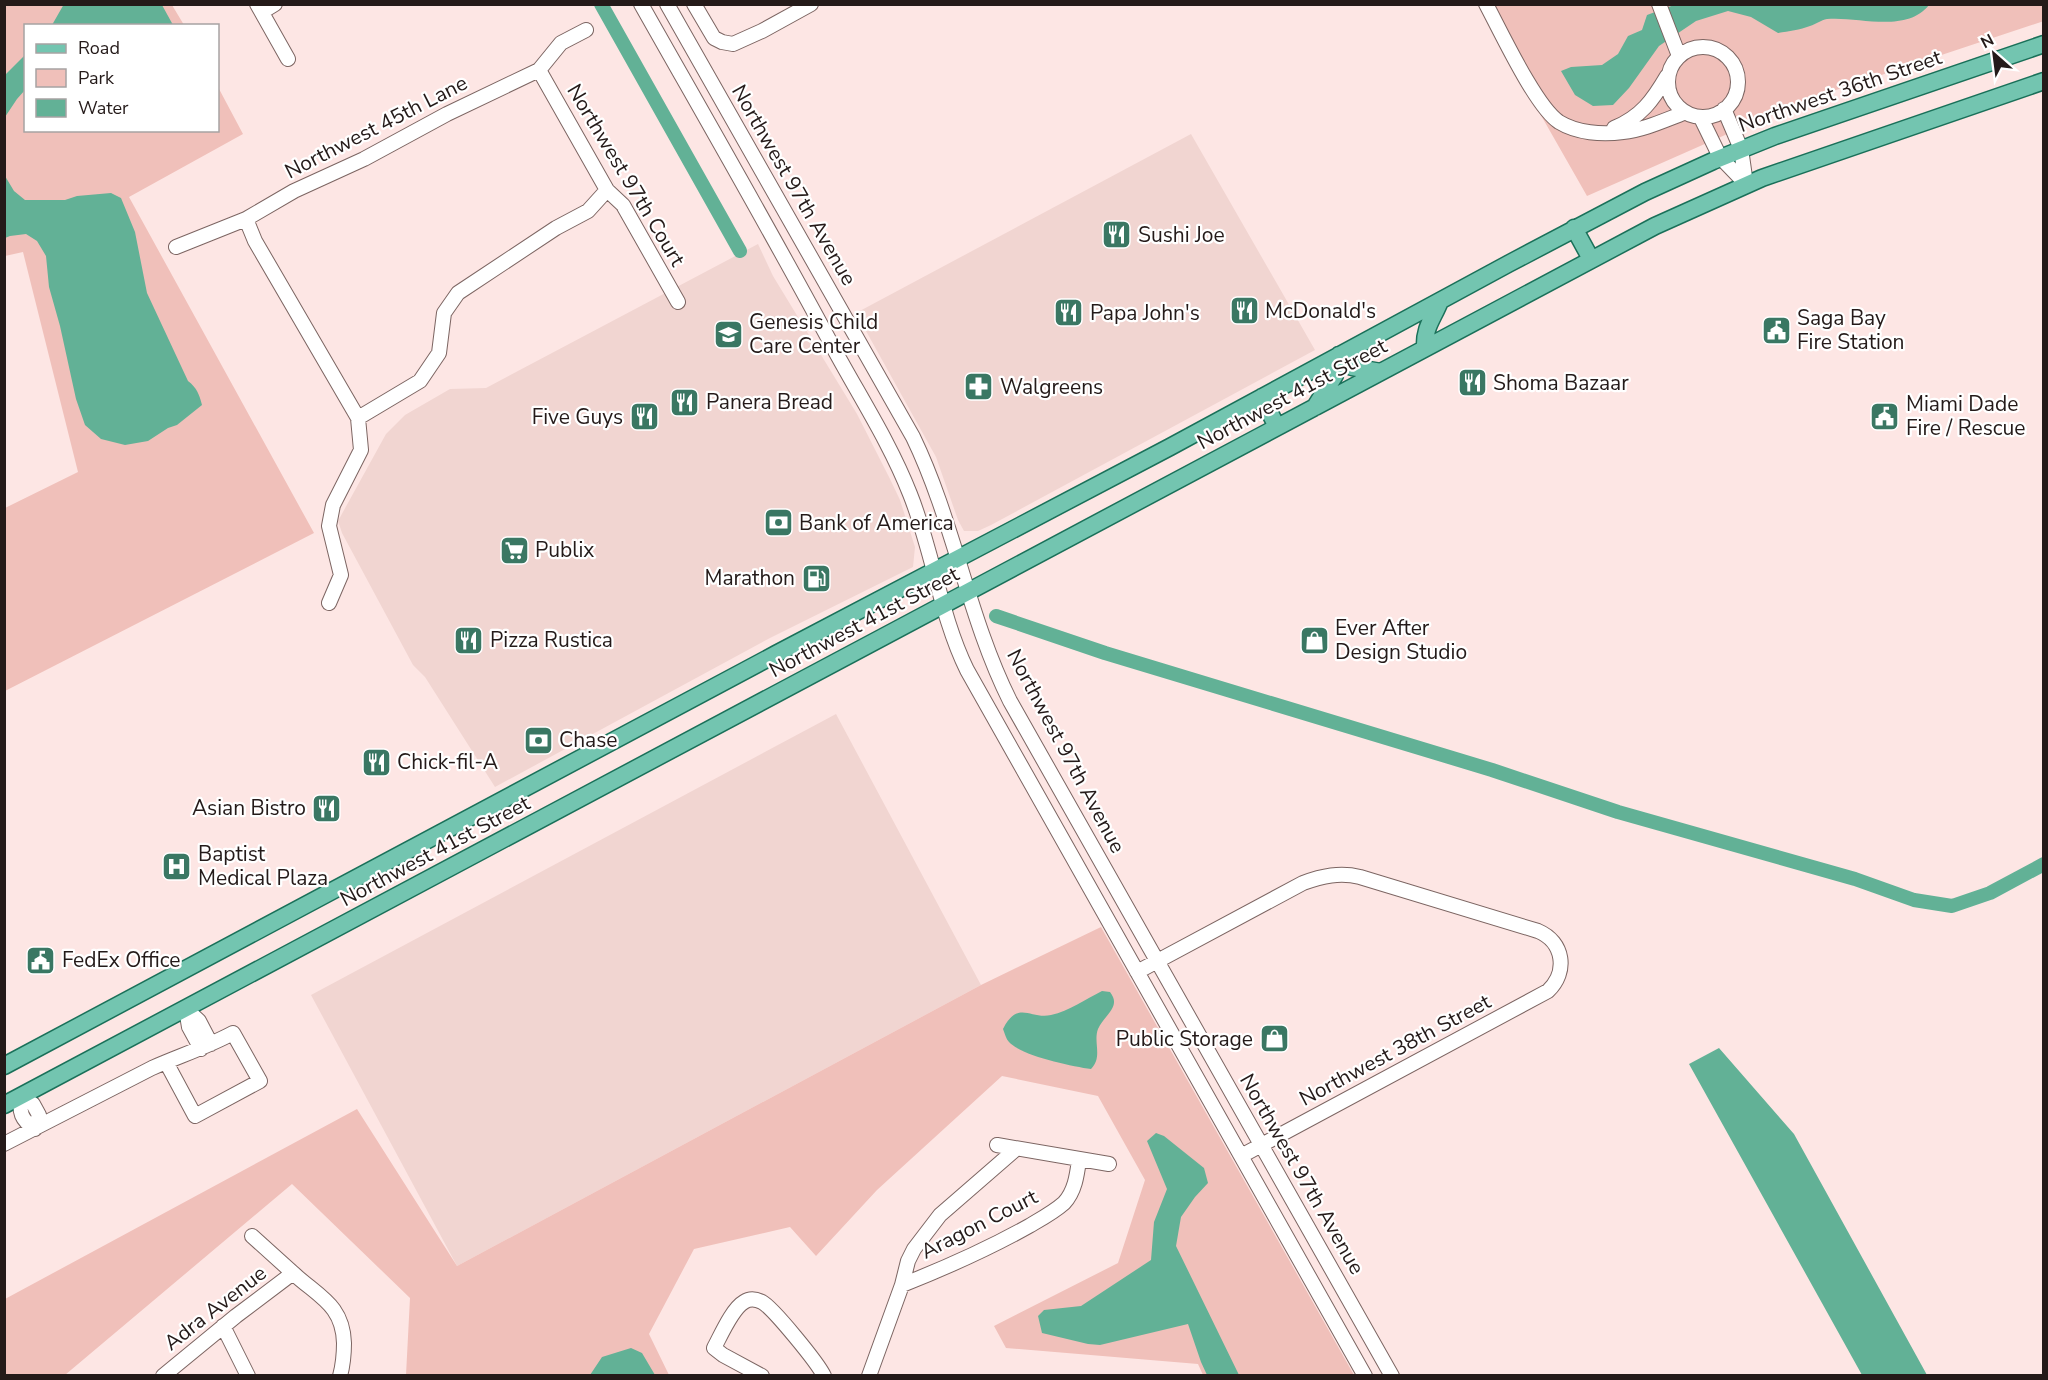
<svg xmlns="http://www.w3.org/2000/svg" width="2048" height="1380" viewBox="0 0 2048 1380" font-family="'Nunito Sans',sans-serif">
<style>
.built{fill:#f1d5d1}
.green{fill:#f0c0ba}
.water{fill:#62b196}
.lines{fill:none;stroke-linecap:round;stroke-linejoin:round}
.canal{stroke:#62b196;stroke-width:14}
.minor-casing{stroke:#7c6562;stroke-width:16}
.major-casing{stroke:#1a7059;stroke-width:19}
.minor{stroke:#fff;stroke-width:14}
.major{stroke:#73c5b0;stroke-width:16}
.labels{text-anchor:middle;stroke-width:4.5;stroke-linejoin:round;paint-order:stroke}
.street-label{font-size:21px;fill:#241a19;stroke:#fff}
.poi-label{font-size:21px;fill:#241a19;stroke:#fff;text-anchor:start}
</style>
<rect width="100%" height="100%" fill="#fde6e4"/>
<!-- built -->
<path class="built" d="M1191,134L1315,350L991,525L978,531H964L958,520L936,457L856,313Z
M758,244L773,276L857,414L890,479L900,500L915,547L913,567L770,638L495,787L425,677L413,665L342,533L338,521L386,434L405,415L450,389L486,388Z
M836,714L981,985L457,1266L311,995Z"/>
<!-- green -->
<path class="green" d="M2043,4L2044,21L1800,102L1587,196L1478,5Z
M5,5H172L184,25L26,26V130H218V87L243,134L129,197L314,533L5,691V508L78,472L23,252L5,256Z
M1101,927L1354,1375H1203L1198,1364L1006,1348L994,1326L1118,1263L1145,1180L1098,1096L1002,1076L877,1190L816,1256L790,1227L694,1249L649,1334L669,1375H406L410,1298L292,1184L65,1375L5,1376V1299L357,1109L457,1266L981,985Z"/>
<!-- water -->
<path class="water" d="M64,4L162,5L173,25H52Z
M1674,5H1929C1906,34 1858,16 1827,19C1821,20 1816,24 1810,26C1800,30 1789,31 1778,33L1751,17L1728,11L1696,21L1659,46L1629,88L1613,105L1593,106L1575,95L1561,71L1571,67L1602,65L1618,54L1628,36L1642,30L1647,15Z
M25,55V90L17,99L5,117V75Z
M5,176L14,191L25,200H65L77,196L111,193L121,198L135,232L147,293L188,381C197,388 199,394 202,405L177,425L168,428L148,441L125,445L101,439L85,425L76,399L60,326L49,287L46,256L37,241L26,234L10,236L5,238Z
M1102,991L1110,992C1122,1007 1104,1015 1098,1029C1093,1042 1103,1057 1091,1069C1071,1066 1022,1056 1009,1042C1006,1039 1005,1034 1003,1029C1018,999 1031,1020 1051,1015C1069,1011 1086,999 1102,991Z
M1719,1048L1794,1134L1927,1375H1862L1689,1064Z
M1156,1133L1164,1136L1204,1168L1208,1183L1195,1197L1181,1217L1176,1246L1239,1375H1207L1201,1362L1188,1324L1100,1345L1088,1344L1042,1333L1038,1316L1044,1310L1081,1306L1151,1260L1154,1222L1167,1189L1147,1141Z
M631,1348L642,1353L655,1375H590L602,1357Z"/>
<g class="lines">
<!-- canal -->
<path class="canal" d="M601,4L740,251
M996,616L1105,653L1492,770L1618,812L1855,879L1914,900L1952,906L1990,893L2044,864"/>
<defs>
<path id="minor" d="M257,4L288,59
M641,4C706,119 772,233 834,349C860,397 890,443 910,494C933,551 940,615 967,670L1365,1376
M667,4L913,437C954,522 968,617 1010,701L1392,1376
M694,4L714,38L722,42L733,44L762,31L811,4
M1486,4C1501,32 1536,107 1559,122C1577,133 1602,135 1623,132C1644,130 1665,120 1684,113
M1659,4L1679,56
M262,12L275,4
M1668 82a35 35 0 1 1 70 0a35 35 0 1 1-70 0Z
M539,70L607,190L623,205L678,302
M1724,109L1741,149L1746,184
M1701,118L1720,157L1746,184
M1614,128C1641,117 1653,100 1667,76
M246,219L255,241L358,418L361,450L333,505L329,526L341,575L329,603
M176,247L246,219L294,191L364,159L447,114L539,70L561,43L586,30
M358,418L420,381L439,353L444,313L458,293L556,228L588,211L607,190
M1137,972L1303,883C1322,876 1340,872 1360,877L1538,931C1564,942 1568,972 1548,991L1241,1156
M186,1009L199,1021L211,1044
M186,1009L189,1027L201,1049
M21,1097L33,1104L39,1115L35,1129C21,1120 19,1112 21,1097Z
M4,1144L152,1068C179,1056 207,1047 233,1033L260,1081L195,1116L166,1062
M997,1145L1109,1164
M252,1236L293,1273
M902,1285C945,1268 988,1249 1029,1226C1041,1219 1054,1212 1064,1203C1075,1191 1077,1175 1079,1160
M223,1326L248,1376
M163,1376L236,1316L293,1273C319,1297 343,1305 344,1343C344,1354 343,1365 340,1376
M762,1376L723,1355L714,1348C721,1335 732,1309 744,1302C750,1298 756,1299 762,1302C773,1308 818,1363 824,1376
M869,1376L902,1285L908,1261L914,1249L940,1215L1016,1149"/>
<path id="major" d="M1574,228L1591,259
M1425,348C1424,327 1433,319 1440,301
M1339,355L1352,367L1381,372
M1262,397L1277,427
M1315,407L1335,375L1339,355
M4,1066L776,654L1170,447L1508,264L1645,192L1713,161L1775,136L2044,44
M4,1105L1655,226L1762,178L2044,81"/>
</defs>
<!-- minor casing -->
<use href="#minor" class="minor-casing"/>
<!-- major casing -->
<use href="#major" class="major-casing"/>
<!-- minor -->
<use href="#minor" class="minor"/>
<!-- major -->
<use href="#major" class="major"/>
</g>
<!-- icons -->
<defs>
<symbol id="restaurant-square" viewBox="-11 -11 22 22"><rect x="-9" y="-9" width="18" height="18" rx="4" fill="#3a7763" stroke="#fff"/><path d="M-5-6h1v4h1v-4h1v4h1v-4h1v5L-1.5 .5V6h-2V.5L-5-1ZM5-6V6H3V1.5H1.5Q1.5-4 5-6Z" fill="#fff"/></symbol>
<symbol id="civic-square" viewBox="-11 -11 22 22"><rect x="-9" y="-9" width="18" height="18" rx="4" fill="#3a7763" stroke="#fff"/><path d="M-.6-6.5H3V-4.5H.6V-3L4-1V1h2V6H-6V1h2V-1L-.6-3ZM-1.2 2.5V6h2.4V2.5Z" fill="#fff"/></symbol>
<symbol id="school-square" viewBox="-11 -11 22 22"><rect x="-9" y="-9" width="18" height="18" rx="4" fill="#3a7763" stroke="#fff"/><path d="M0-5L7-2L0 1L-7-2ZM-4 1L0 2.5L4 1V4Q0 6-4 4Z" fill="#fff"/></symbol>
<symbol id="pharmacy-square" viewBox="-11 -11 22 22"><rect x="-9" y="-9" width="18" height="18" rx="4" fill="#3a7763" stroke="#fff"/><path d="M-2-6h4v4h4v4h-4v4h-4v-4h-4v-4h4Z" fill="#fff"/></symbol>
<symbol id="bank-square" viewBox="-11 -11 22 22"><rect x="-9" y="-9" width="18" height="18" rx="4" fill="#3a7763" stroke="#fff"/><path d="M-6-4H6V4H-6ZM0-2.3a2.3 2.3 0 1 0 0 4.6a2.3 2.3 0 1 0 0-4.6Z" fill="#fff"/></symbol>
<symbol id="supermarket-square" viewBox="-11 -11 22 22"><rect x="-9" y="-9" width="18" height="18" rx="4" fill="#3a7763" stroke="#fff"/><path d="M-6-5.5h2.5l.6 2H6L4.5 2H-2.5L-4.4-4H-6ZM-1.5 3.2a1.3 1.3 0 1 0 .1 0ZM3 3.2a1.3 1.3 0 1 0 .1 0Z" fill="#fff"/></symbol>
<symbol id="fuel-square" viewBox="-11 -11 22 22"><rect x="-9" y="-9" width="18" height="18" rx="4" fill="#3a7763" stroke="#fff"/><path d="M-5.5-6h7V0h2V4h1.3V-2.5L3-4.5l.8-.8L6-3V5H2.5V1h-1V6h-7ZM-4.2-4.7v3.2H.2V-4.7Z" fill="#fff"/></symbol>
<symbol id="shop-square" viewBox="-11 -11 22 22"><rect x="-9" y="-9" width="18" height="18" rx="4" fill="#3a7763" stroke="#fff"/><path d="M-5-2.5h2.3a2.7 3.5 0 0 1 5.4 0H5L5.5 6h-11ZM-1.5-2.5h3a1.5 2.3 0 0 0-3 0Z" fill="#fff"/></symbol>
<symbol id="hospital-square" viewBox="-11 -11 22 22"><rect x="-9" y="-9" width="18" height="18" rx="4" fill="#3a7763" stroke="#fff"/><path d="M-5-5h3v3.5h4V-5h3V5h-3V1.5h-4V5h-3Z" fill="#fff"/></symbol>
</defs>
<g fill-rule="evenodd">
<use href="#restaurant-square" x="1100" y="218" width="33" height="33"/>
<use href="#restaurant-square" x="1228" y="294" width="33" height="33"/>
<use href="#restaurant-square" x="1052" y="296" width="33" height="33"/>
<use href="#civic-square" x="1760" y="314" width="33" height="33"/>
<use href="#school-square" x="712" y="318" width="33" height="33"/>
<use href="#restaurant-square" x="1456" y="366" width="33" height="33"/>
<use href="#pharmacy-square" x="962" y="370" width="33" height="33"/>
<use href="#restaurant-square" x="668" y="386" width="33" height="33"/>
<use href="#civic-square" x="1868" y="400" width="33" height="33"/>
<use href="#restaurant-square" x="628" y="400" width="33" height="33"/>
<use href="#bank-square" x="762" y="506" width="33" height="33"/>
<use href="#supermarket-square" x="498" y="534" width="33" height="33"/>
<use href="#fuel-square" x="800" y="562" width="33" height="33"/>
<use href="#restaurant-square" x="452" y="624" width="33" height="33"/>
<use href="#shop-square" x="1298" y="624" width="33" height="33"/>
<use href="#bank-square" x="522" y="724" width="33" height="33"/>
<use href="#restaurant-square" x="360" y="746" width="33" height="33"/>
<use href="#restaurant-square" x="310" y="792" width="33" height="33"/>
<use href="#hospital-square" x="160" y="850" width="33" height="33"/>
<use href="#civic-square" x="24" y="944" width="33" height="33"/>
<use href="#shop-square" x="1258" y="1022" width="33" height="33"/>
</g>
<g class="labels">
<!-- street labels -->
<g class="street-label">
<text transform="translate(1840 91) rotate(-19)" y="7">Northwest 36th Street</text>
<text transform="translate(376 127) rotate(-27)" y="7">Northwest 45th Lane</text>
<text transform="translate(626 175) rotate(59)" y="7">Northwest 97th Court</text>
<text transform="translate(794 185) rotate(60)" y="7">Northwest 97th Avenue</text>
<text transform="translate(1292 394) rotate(-28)" y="7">Northwest 41st Street</text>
<text transform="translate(864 622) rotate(-28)" y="7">Northwest 41st Street</text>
<text transform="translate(1066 751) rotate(62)" y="7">Northwest 97th Avenue</text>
<text transform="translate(435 851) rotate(-28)" y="7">Northwest 41st Street</text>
<text transform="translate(1395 1050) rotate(-28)" y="7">Northwest 38th Street</text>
<text transform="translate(1302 1174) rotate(60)" y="7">Northwest 97th Avenue</text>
<text transform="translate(979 1224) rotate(-27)" y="7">Aragon Court</text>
<text transform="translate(215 1308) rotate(-38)" y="7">Adra Avenue</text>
</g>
<!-- poi labels -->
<g class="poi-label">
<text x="1138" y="242">Sushi Joe</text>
<text x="1265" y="318">McDonald's</text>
<text x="1090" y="320">Papa John's</text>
<text x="1797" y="325">Saga Bay<tspan x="1797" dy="24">Fire Station</tspan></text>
<text x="749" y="329">Genesis Child<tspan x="749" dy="24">Care Center</tspan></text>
<text x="1493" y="390">Shoma Bazaar</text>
<text x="1000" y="394">Walgreens</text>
<text x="706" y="409">Panera Bread</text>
<text x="1906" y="411">Miami Dade<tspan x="1906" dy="24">Fire / Rescue</tspan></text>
<text x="623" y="424" text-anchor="end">Five Guys</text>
<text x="799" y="530">Bank of America</text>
<text x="535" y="557">Publix</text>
<text x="795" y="585" text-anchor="end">Marathon</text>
<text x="1335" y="635">Ever After<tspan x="1335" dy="24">Design Studio</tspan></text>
<text x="490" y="647">Pizza Rustica</text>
<text x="559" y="747">Chase</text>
<text x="397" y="769">Chick-fil-A</text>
<text x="306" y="815" text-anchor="end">Asian Bistro</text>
<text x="198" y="861">Baptist<tspan x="198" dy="24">Medical Plaza</tspan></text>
<text x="62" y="967">FedEx Office</text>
<text x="1253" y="1046" text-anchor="end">Public Storage</text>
</g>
</g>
<!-- border -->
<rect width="2048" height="1380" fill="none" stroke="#241a19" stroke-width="12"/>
<!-- legend -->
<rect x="24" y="24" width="195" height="108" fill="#ffffff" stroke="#a7a3a3" stroke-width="1.5"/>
<rect x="36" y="44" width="30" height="9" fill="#73c5b0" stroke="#a7a3a3" stroke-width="1.5"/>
<text x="78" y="54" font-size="18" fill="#241a19">Road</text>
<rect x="36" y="69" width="30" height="18" fill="#f0c0ba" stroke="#a7a3a3" stroke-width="1.5"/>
<text x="78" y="84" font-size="18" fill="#241a19">Park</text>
<rect x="36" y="99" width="30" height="18" fill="#62b196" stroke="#a7a3a3" stroke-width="1.5"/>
<text x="78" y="114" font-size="18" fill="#241a19">Water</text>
<!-- north arrow -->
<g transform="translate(1994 54) rotate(332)" stroke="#ffffff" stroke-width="4.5" paint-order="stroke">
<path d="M0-4.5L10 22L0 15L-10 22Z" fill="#241a19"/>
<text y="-9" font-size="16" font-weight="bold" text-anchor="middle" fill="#241a19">N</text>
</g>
</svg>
